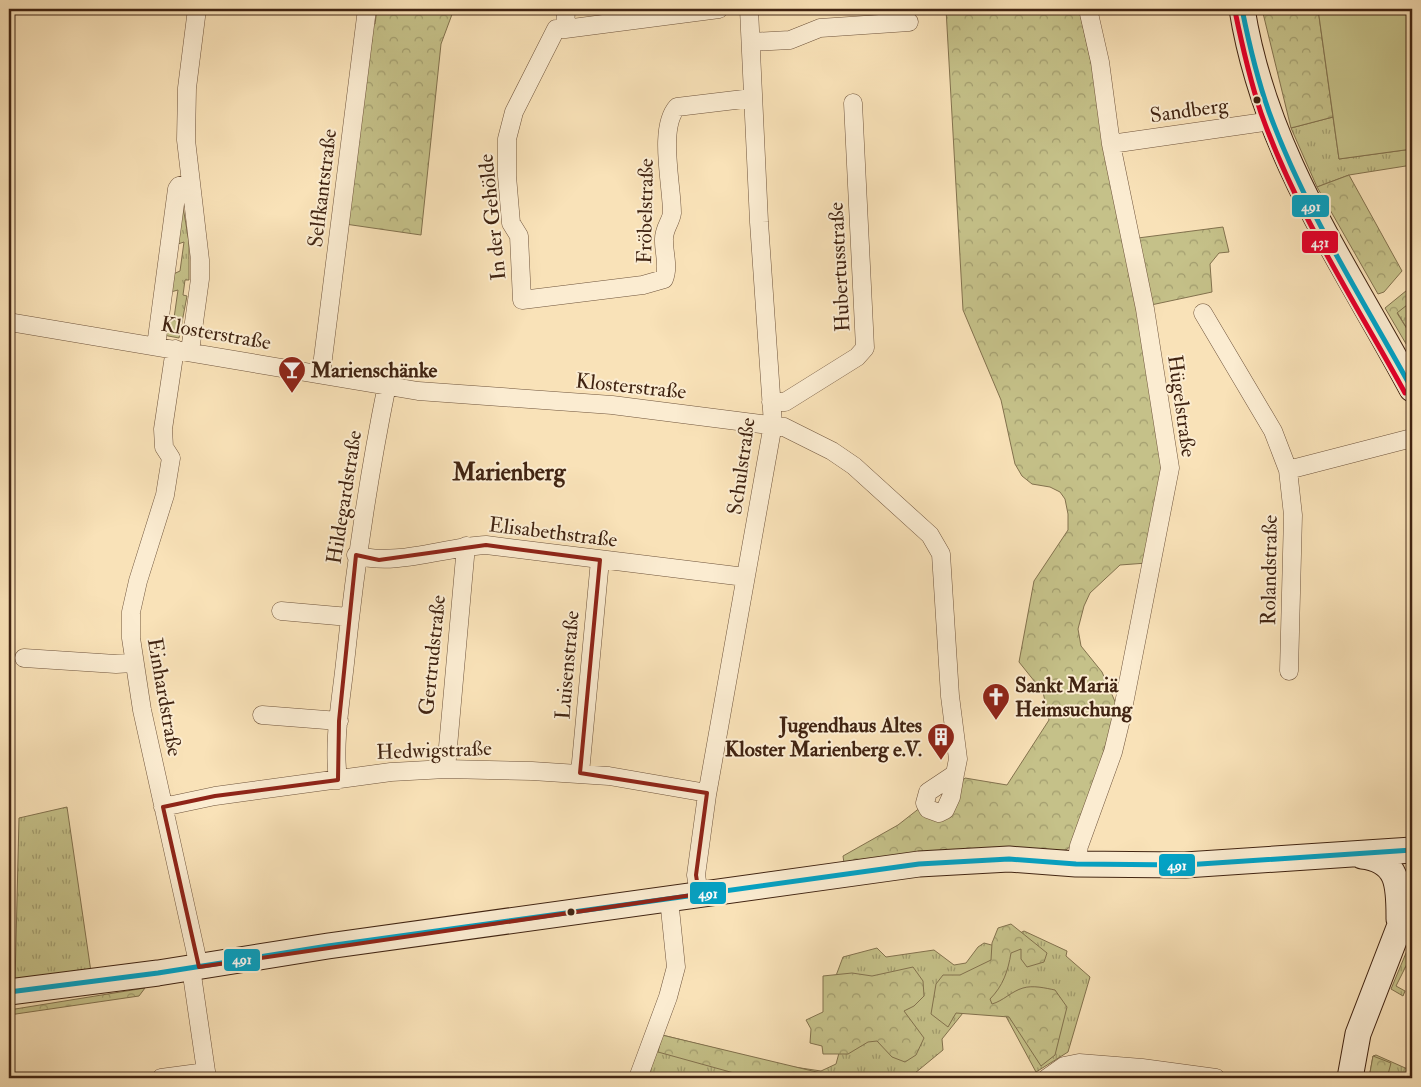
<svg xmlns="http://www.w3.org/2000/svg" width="1421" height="1087" viewBox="0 0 1421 1087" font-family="'IM FELL Double Pica',serif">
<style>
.grass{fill:url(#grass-tufts);stroke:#83724e}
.forest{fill:url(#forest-crowns);stroke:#83724e}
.garden{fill:#c5c189;stroke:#83724e}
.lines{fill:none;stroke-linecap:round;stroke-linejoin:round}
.street-casing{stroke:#6f543c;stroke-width:19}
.secondary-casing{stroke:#412412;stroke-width:27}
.street{stroke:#fbecd1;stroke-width:18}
.secondary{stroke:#fbecd1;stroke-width:25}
.bus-1-casing{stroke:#fbecd1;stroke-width:9}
.bus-2-casing{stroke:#fbecd1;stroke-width:9}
.bus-1{stroke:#03a2c5;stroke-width:5}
.bus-2{stroke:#e4002b;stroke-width:5}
.marked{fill:none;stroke:#8f2418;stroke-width:4;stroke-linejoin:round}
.bus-dot{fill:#412412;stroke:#fbecd1;stroke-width:2}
.labels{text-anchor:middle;stroke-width:4;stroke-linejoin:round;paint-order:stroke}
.street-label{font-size:21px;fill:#412412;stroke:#fbecd1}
.poi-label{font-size:21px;font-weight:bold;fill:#412412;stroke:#fbecd1;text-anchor:start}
.quarter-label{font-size:24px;font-weight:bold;fill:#412412;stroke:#fbecd1}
.line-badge{stroke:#fbecd1;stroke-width:2}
.badge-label{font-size:14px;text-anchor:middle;font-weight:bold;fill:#fff}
</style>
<defs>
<pattern id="grass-tufts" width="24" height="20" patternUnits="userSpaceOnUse" patternTransform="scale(1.25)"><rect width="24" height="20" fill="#c5c189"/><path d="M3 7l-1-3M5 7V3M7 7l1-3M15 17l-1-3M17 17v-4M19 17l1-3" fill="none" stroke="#a29d6f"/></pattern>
<pattern id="forest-crowns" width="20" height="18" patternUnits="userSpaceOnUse" patternTransform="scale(1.25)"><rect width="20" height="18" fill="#c5c189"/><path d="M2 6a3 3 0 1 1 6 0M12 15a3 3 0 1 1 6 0" fill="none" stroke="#a29d6f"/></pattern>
</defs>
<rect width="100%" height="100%" fill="#f9e2b8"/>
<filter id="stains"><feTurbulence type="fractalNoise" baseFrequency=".004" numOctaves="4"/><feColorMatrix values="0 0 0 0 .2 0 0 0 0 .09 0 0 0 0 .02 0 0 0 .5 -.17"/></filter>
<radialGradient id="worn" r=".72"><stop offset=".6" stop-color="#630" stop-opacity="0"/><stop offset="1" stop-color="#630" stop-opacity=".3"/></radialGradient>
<!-- grass -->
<path class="grass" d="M1333,117L1339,159L1412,149V165L1349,175L1317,187L1291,128Z
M183,207L189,242V280H185L183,295L187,296L179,338L163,335V326L174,318L178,290L167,293L169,276L180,271L184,242L172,246Z
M1412,301V337L1397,312Z
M67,807L91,972L15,983L19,818Z
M1024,931L1067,951L1066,956L1090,977L1068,1052L1036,1072L1002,1009L967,1008L942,1039L943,1050L909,1078H645L662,1035L787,1066L821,1071L836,1064L845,1031L834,981L843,957L877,948L886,957L934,950L954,965L966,963L978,947L984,943L999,947L1008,939Z
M1411,941L1412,959L1410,958L1396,986L1405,991L1403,996L1391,989Z
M1376,1055L1412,1071V1078H1369L1373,1056Z"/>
<!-- forest -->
<path class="forest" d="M377,9H454L441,44L421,235L345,224L370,23L375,24Z
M946,9H1079L1096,84L1156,416L1162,458L1160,480L1147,563L1120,565L1090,593L1084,606L1078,629L1081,646L1102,672L1117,706L1094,785L1071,846L1066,850L844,863L843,856L898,825L921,807L931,815L965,778L1007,785L1049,720L1043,692L1019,662L1034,581L1068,530V514L1065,499L1060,492L1050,487L1032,484L1022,476L1015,464L1001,400L963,310Z
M1262,9H1318L1333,117L1291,128Z
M1349,175L1402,271L1384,292L1378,294L1317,187Z
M1223,227L1229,252L1219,253L1210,264L1212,292L1151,305L1138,238Z
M1412,286V301L1397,313L1412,337V354L1385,308Z
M1011,924L1047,953L1044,962L1027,967L1021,959V949L1011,953C1008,971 1003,986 990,999L992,1004C1003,1001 1012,991 1023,988C1033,985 1045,988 1055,990L1067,1007L1055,1055L1041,1066L1009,1017L956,1013L948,1027L931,1014L936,984L943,975H960L991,960L992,943L998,928Z
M913,967L923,981L924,996L914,1006L904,1011L924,1038L916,1055L905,1062L892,1057L877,1041L868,1042L848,1054H823L822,1046L810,1043L811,1029L806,1020L823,1012V976L852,973L872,976Z
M145,988L139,996L9,1015V1010Z
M662,1035L825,1074L817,1078H752L658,1052Z
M1373,1056L1391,1063L1387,1078H1369Z"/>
<!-- garden -->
<path class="garden" d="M1318,9H1412V149L1339,159Z"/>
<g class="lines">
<defs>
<path id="street" d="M566,9L565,29H556L514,112L507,139V176L511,223L519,236L522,300L643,285L664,279C669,267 664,254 664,241C663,229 671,222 672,213C672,185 658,128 677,107L752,98
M565,29L719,9
M751,42L790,40L820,28L909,22
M1111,144L1272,121
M1203,313L1273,431L1288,470L1293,515L1289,671
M9,322L418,391L612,405L784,427L832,451L854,466L930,535L941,554L950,696L958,759L955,774L928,792L925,803L928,809L939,813L945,810L951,797L955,774
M156,346L177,189L179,186L191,183
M175,349L163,429L164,447L171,458L168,476L165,495L138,581L131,612V638L142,710L199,967
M190,351L200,279V260L186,140L187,88L197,9
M321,374L367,9
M771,402H785L857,357L865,348L853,103
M1288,470L1412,438
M356,555C395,567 444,547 486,545L745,577
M281,611L349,617
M24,658L116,664L133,663
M262,715L339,721
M446,769L466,546
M580,773L600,560
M338,780C333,741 341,701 345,663C355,568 368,478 387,385
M163,807L215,796L391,772L446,769L532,771L609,776L707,793
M1076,864L1079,846L1113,752L1121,719L1170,468L1145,309L1111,144L1100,62L1088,9
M699,894L696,875L707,795L773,424L759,222L749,9
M191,968L207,1078
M161,1078L206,1072
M638,1078L668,997L676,967L669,899
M1047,1078L1064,1066L1079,1063L1142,1068L1216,1078"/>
<path id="secondary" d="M1242,9C1265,153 1345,264 1412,389
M1362,856C1400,860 1399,888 1399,919
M9,992L158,973L328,946L919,864L1009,859L1076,864L1185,865L1412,850
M1350,1078L1358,1034L1412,894"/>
</defs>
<!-- street casing -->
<use href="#street" class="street-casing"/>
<!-- secondary casing -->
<use href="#secondary" class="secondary-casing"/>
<!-- street -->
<use href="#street" class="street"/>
<!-- secondary -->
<use href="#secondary" class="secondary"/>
<defs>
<path id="bus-1" d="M1242,9C1249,44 1257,78 1269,112C1305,210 1362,298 1412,389
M9,992L158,973L328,946L919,864L1009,859L1076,864L1185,865L1412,850"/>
<path id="bus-2" d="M1235,11C1242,45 1250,80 1261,113C1296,212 1355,302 1405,393"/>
</defs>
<!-- bus-1 casing -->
<use href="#bus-1" class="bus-1-casing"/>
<!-- bus-2 casing -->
<use href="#bus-2" class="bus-2-casing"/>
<!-- bus-1 -->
<use href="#bus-1" class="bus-1"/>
<!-- bus-2 -->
<use href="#bus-2" class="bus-2"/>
</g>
<!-- marked area -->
<path class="marked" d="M486,545L600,560L580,773L707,793L696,875L699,894L199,967L163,807L215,796L338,780L339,721L356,555L379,560Z"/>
<!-- icons -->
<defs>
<symbol id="bar-pin" viewBox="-11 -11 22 30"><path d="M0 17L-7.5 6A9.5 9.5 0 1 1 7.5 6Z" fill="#8f2418" stroke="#fbecd1"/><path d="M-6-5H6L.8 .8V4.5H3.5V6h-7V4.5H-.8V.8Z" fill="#fff"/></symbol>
<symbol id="church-pin" viewBox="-11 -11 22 30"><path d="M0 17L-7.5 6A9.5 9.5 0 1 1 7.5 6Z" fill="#8f2418" stroke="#fbecd1"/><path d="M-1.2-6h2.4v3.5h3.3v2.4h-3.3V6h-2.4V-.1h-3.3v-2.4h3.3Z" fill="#fff"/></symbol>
<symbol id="building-pin" viewBox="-11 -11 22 30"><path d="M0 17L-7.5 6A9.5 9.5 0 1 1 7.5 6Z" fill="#8f2418" stroke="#fbecd1"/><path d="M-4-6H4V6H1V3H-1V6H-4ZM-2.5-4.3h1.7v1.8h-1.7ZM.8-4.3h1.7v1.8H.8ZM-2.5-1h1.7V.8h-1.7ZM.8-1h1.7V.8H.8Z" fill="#fff"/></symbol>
</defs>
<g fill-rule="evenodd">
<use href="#bar-pin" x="276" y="354" width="32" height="43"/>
<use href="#church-pin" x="980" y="681" width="32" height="43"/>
<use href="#building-pin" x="925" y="721" width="32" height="43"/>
</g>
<!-- markers -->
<g class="bus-dot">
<circle cx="1257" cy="100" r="4.5"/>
<circle cx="571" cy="912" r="4.5"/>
</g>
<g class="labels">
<!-- street labels -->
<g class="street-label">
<text transform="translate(1189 110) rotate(-8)" y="7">Sandberg</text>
<text transform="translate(322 188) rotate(-83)" y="7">Selfkantstraße</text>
<text transform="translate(645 211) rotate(-89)" y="7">Fröbelstraße</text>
<text transform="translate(492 217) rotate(-96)" y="7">In der Gehölde</text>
<text transform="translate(839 267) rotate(-93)" y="7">Hubertusstraße</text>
<text transform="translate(216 333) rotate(10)" y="7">Klosterstraße</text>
<text transform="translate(631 386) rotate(6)" y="7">Klosterstraße</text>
<text transform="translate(1182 406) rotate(82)" y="7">Hügelstraße</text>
<text transform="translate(741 466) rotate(-82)" y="7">Schulstraße</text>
<text transform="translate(344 497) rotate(-81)" y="7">Hildegardstraße</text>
<text transform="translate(553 532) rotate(7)" y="7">Elisabethstraße</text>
<text transform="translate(1269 570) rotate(-89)" y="7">Rolandstraße</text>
<text transform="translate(432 655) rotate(-84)" y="7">Gertrudstraße</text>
<text transform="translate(567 665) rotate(-85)" y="7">Luisenstraße</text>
<text transform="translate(165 697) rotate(80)" y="7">Einhardstraße</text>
<text transform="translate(434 750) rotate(-2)" y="7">Hedwigstraße</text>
</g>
<!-- poi labels -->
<g class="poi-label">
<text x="311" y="377">Marienschänke</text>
<text x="1015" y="692">Sankt Mariä<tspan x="1015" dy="24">Heimsuchung</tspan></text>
<text x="922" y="732" text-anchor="end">Jugendhaus Altes<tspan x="922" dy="24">Kloster Marienberg e.V.</tspan></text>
</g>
<!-- quarter labels -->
<g class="quarter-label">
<text x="509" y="480">Marienberg</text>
</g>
</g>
<g class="line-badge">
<rect x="1291" y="194" width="39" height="24" rx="5" fill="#03a2c5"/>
<rect x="1301" y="230" width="38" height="24" rx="5" fill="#e4002b"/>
<rect x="1158" y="853" width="38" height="24" rx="5" fill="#03a2c5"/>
<rect x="689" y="881" width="38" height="24" rx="5" fill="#03a2c5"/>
<rect x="223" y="948" width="38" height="24" rx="5" fill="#03a2c5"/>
</g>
<g class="badge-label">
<text x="1311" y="211">491</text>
<text x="1320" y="247">431</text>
<text x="1177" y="870">491</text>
<text x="708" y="898">491</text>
<text x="242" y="964">491</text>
</g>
<!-- margin -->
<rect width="1421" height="1087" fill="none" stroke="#f9e2b8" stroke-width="30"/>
<rect x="10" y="10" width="1401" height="1067" fill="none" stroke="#412412" stroke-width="2.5"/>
<rect x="15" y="15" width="1391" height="1057" fill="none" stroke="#412412"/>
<rect width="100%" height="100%" filter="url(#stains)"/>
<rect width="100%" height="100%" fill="url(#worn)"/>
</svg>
